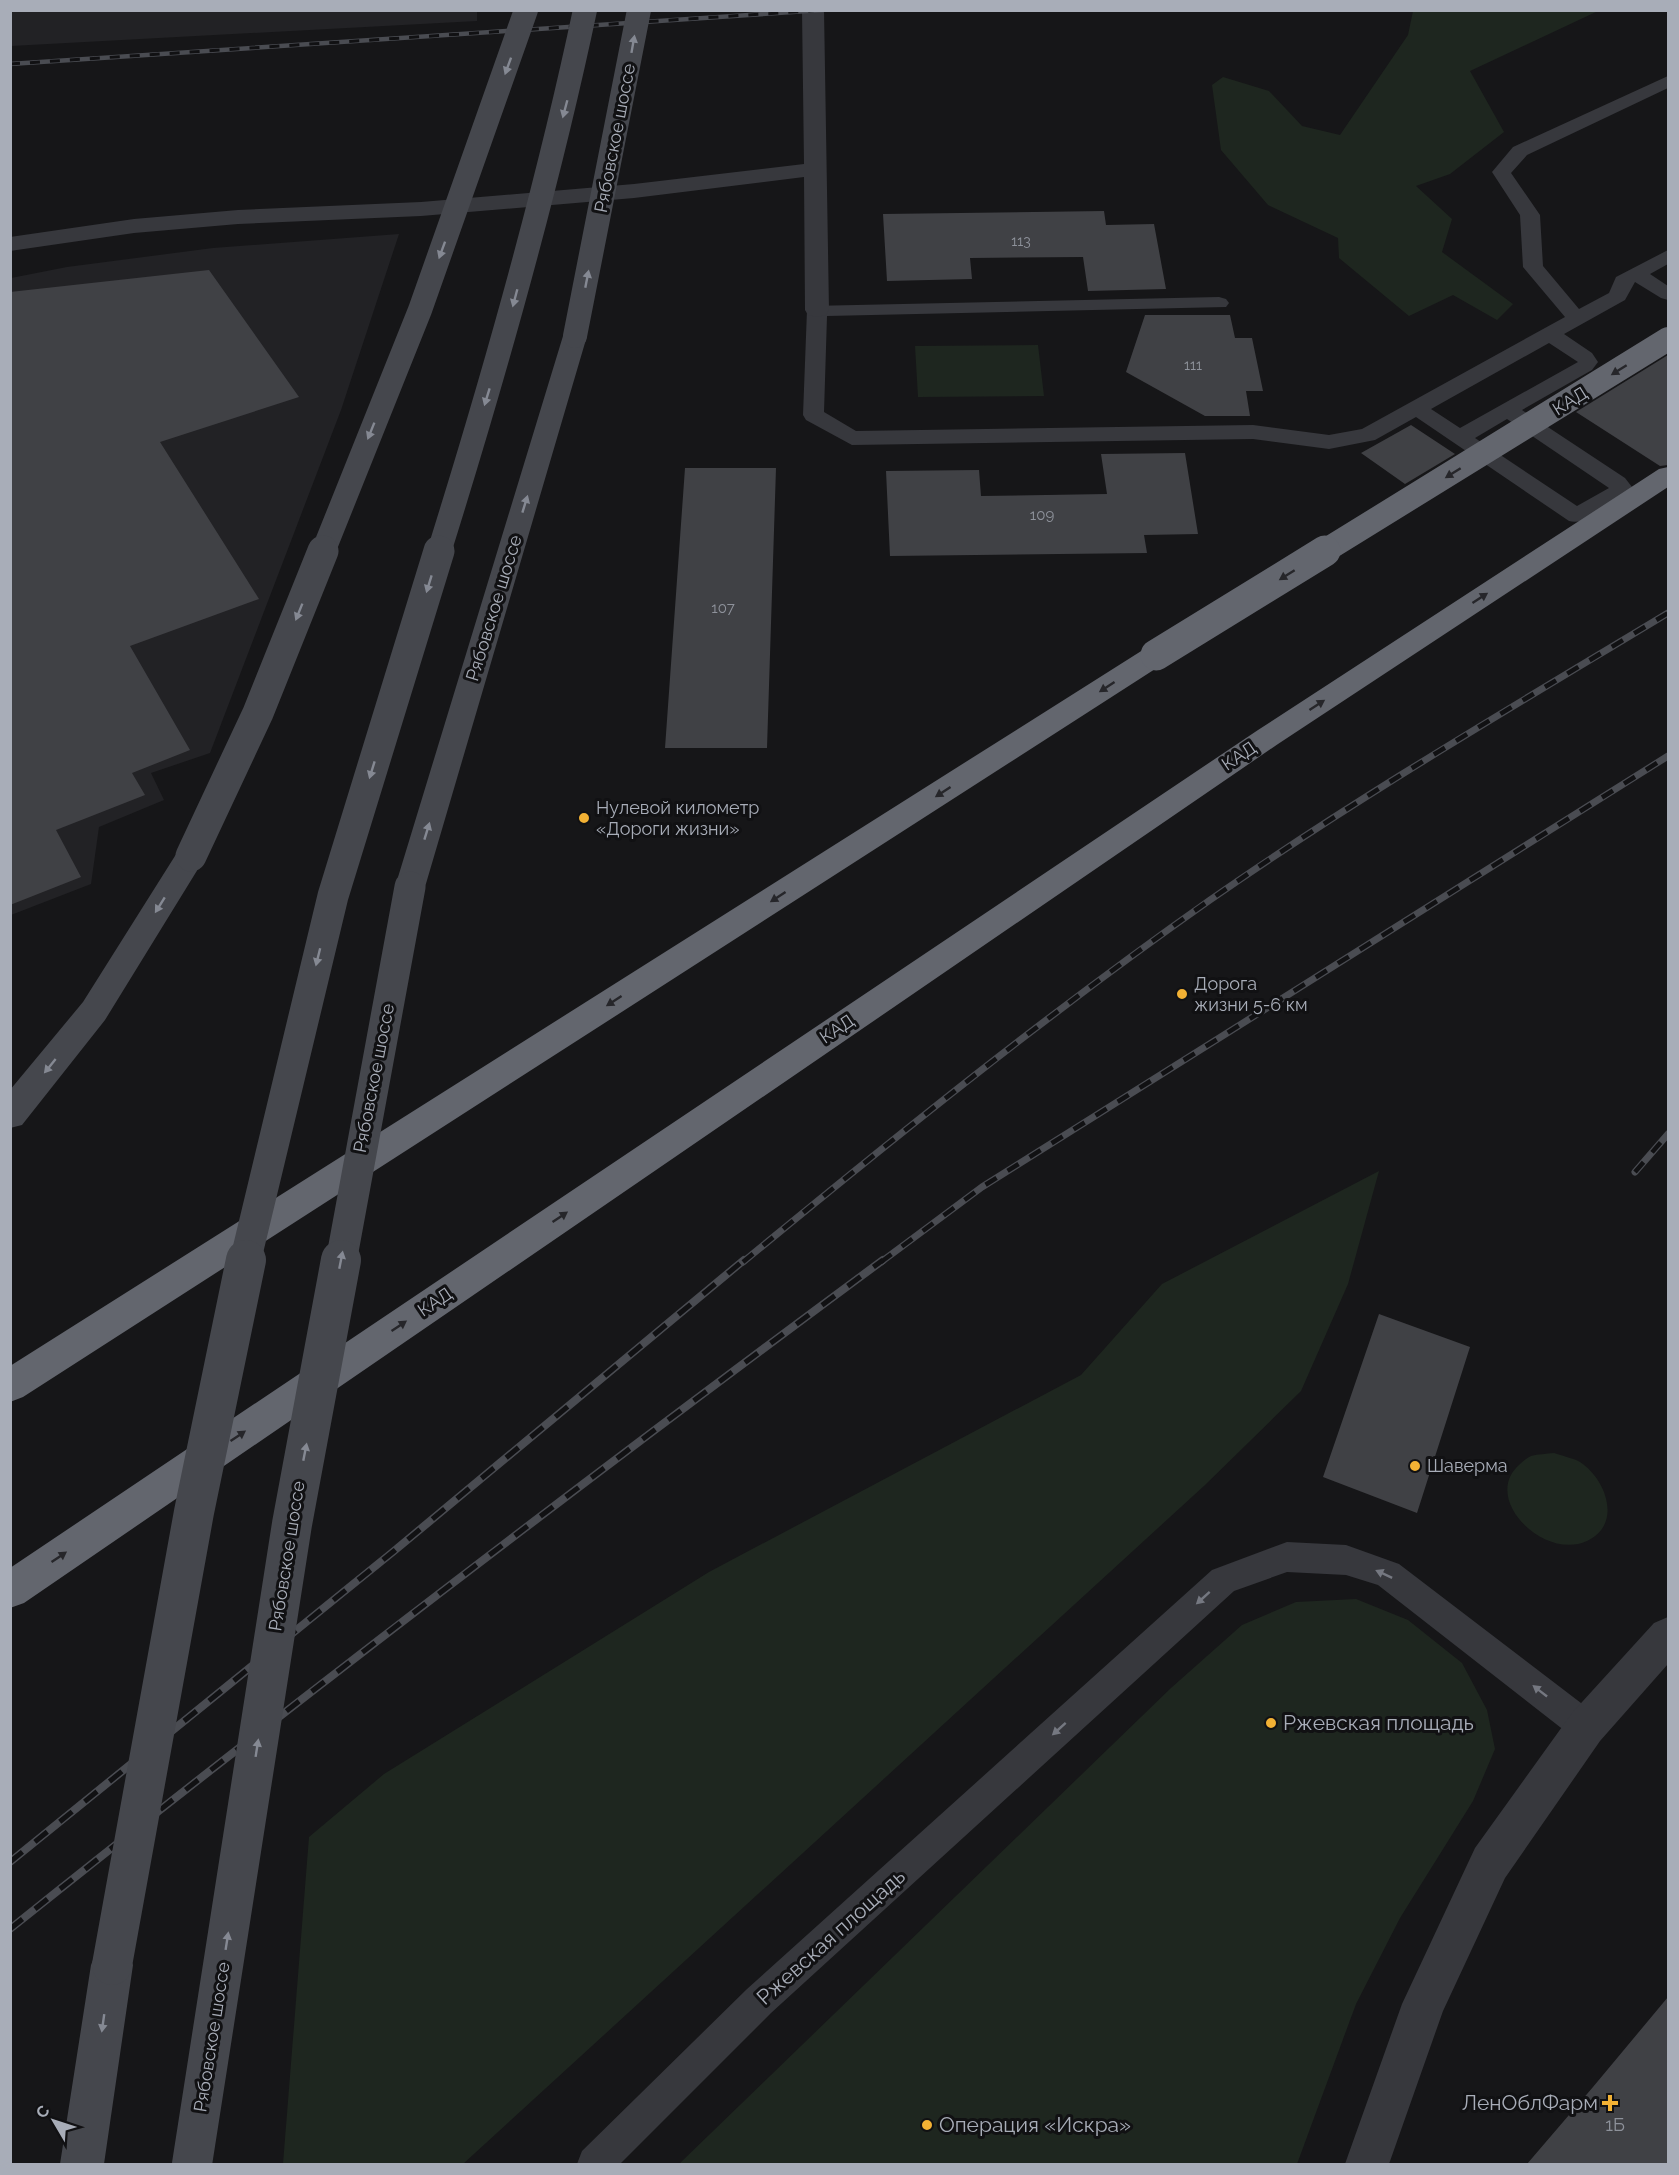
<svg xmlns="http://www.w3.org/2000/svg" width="1679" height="2175" viewBox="0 0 1679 2175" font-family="Raleway,sans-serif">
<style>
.built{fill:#222225}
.green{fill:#1e261f}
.building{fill:#404145}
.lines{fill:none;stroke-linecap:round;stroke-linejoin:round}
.service{fill:#37383d;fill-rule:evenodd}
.minor{fill:#37383d;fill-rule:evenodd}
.secondary{fill:#45474d;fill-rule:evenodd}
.motorway{fill:#63666e;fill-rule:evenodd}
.rail-far2-casing{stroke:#4a4c52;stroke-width:4.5}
.rail-far1-casing{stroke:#4a4c52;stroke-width:7}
.rail-casing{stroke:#4a4c52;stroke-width:8}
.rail-far2{stroke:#111113;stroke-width:3;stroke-dasharray:10;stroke-linecap:butt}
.rail-far1{stroke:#111113;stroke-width:4.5;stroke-dasharray:13;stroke-linecap:butt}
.rail{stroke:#111113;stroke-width:5;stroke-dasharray:16;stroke-linecap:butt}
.secondary-bridge-far2{stroke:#45474d;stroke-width:24}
.secondary-bridge-far1{stroke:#45474d;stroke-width:31}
.secondary-bridge{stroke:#45474d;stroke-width:40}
.motorway-bridge-far1{stroke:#63666e;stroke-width:24}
.motorway-bridge{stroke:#63666e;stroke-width:31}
.oneway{fill:#858993}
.oneway2{fill:#26262a}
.oneway3{fill:#757881}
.poi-dot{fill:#f2b134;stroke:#111113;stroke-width:2}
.labels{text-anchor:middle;stroke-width:6;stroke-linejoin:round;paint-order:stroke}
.far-number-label{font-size:14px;fill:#8e929b}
.number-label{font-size:15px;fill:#8e929b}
.street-label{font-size:18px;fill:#a8adb8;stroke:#111113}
.poi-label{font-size:18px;fill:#a8adb8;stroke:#111113;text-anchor:start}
.near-number-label{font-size:18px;fill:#8e929b}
.near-poi-label{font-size:21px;fill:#a8adb8;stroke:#111113;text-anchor:start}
.near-street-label{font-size:21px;fill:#a8adb8;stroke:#111113}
</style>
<rect width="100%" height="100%" fill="#161618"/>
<!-- built -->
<path class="built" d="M11,10H477V21L11,46Z
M399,234L341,410L210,753L151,773L164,800L99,827L91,884L11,915V278L67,267L213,248Z"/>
<!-- green -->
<path class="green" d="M1413,11H1598L1470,71L1504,132L1450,174L1416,186L1452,219L1442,252L1513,304L1497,320L1453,295L1409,316L1339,258L1338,238L1268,205L1221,150L1212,85L1223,77L1269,91L1302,126L1340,135L1408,35Z
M1038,345L1044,396L918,397L915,346Z
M1379,1171L1348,1284L1301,1391L1205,1485L463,2164H283L309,1837L384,1774L709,1572L1081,1375L1162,1284Z
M1554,1453C1562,1456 1573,1458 1580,1462C1606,1479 1623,1524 1587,1541C1544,1561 1480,1498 1520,1464C1523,1461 1527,1458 1531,1456C1538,1454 1546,1454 1554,1453Z
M1356,1599L1408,1620L1462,1663L1487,1710L1495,1749L1473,1801L1400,1918L1356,2004L1297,2164H679L1171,1688L1242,1625L1296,1602Z"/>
<!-- building -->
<path class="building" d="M1104,211L1106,225L1154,224L1166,289L1088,291L1083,257L970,258L972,279L887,281L883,214Z
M209,270L299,397L160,442L259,599L130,646L190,750L132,773L145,795L56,830L81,877L10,905V292Z
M1145,315H1230L1235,338H1252L1263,391H1246L1250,416H1205L1126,372Z
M1668,355V465L1660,466L1576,412Z
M1411,425L1455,454L1405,484L1361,453Z
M1185,453L1198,534L1144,535L1147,553L890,556L886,471L979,470L981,496L1107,494L1101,454Z
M685,468H776L767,748H665Z
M1379,1314L1470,1347L1417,1513L1323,1477Z
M1668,1997V2164H1527L1593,2087Z"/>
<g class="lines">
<!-- service -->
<path class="service" d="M1668,76V88L1527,155L1511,173L1540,215L1543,266L1579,309L1609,293L1616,277L1668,250V264L1650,274L1668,286V300L1661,298L1635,282L1625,300L1564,334L1592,353L1598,362L1592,370L1522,410L1625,478L1632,487C1624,503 1587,526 1569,521L1416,417L1375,440L1329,449L1253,439L852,445L806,420L803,415L807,310L810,306L1219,297L1226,299L1229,303L1226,307L827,316L824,412L856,431L1253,425L1329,435L1362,429L1565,317L1523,267L1520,215L1492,172L1513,147ZM1549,343L1578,362L1460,428L1431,409ZM1507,419L1609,488L1577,506L1475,438Z
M1287,1542L1346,1545L1399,1564L1598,1716L1602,1727L1598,1738L1586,1743L1574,1738L1378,1585L1346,1575L1287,1572L1234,1591L771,2013L620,2164H577L582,2151L747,1989L1212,1570Z"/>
<!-- minor -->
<path class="minor" d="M802,10H824L829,310L826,315L817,317L808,315L805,310L804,177L634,198L421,216L238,224L134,233L10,251V237L134,219L238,210L421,202L634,184L804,164Z
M1668,1617V1664L1600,1741L1505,1878L1443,2011L1389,2164H1345L1402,2004L1475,1848L1572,1713L1654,1623Z"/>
<!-- secondary -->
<path class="secondary" d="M575,328L584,331L587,336L425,887L421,895L410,899L399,895L395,887L563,336L566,331Z
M191,845L202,848L206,856L105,1020L22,1125L10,1128V1090L83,1002L180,848Z
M112,1944L127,1950L133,1965L104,2164H60L91,1965L97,1950Z"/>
<!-- motorway -->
<path class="motorway" d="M1668,467V487L1278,744L24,1603L10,1608V1568L1258,730L1659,469Z
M1156,645L1166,648L1170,655L1166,662L23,1397L10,1402V1366L1146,648Z"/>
<defs>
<path id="rail-far2" d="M10,64L823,10"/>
<path id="rail-far1" d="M1635,1172L1668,1134
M743,1262C895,1137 1049,1013 1210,900C1358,797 1514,706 1668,613
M881,1262L982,1187L1668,756"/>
<path id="rail" d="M10,1862L394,1551L744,1260
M10,1929C296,1700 588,1478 883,1260"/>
</defs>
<!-- rail-far2 casing -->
<use href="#rail-far2" class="rail-far2-casing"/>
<!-- rail-far1 casing -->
<use href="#rail-far1" class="rail-far1-casing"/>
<!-- rail casing -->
<use href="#rail" class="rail-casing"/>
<!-- rail-far2 -->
<use href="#rail-far2" class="rail-far2"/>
<!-- rail-far1 -->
<use href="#rail-far1" class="rail-far1"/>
<!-- rail -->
<use href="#rail" class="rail"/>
<!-- secondary-bridge-far2 -->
<path class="secondary-bridge-far2" d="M575,336L639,10
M323,552L420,310L526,10
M439,552C495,373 546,194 585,10"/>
<!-- secondary-bridge-far1 -->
<path class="secondary-bridge-far1" d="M191,856L258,713L323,551
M245,1262L333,896L439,551
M341,1262L410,887"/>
<!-- secondary-bridge -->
<path class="secondary-bridge" d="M112,1965L194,1512L246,1260
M192,2164L292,1524L341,1260"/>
<!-- motorway-bridge-far1 -->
<path class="motorway-bridge-far1" d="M1323,552L1668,339"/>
<!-- motorway-bridge -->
<path class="motorway-bridge" d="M1156,655L1325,551"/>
</g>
<!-- one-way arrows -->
<defs><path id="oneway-solid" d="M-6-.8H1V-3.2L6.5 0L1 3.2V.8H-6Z" transform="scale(1.5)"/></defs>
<g class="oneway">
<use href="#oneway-solid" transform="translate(633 44) rotate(-80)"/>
<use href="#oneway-solid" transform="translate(508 66) rotate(110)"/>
<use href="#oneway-solid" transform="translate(565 109) rotate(105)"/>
<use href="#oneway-solid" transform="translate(442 250) rotate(110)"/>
<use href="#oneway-solid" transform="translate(587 279) rotate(-79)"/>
<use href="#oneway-solid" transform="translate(515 298) rotate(105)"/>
<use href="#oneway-solid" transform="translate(487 397) rotate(107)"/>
<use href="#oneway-solid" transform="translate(371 431) rotate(112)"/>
<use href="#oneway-solid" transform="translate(525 504) rotate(-73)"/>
<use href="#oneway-solid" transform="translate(429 584) rotate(107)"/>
<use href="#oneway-solid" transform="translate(299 612) rotate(112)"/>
<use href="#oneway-solid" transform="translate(372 770) rotate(107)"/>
<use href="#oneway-solid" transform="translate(427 831) rotate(-73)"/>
<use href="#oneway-solid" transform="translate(160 905) rotate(122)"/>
<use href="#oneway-solid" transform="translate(318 957) rotate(104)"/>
<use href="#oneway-solid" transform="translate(50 1066) rotate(129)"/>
<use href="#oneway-solid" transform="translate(341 1260) rotate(-79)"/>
<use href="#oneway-solid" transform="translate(305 1452) rotate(-79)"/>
<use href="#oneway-solid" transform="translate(257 1748) rotate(-81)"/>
<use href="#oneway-solid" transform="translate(227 1941) rotate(-81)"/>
<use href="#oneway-solid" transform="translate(103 2023) rotate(98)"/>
</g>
<g class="oneway2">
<use href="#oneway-solid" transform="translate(1619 370) rotate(148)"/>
<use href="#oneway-solid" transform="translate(1453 473) rotate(148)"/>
<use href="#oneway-solid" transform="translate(1287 575) rotate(148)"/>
<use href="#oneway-solid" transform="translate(1480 598) rotate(-33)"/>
<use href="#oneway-solid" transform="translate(1107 687) rotate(147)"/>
<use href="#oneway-solid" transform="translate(1317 705) rotate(-33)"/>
<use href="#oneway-solid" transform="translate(943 792) rotate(147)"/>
<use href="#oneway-solid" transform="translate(778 897) rotate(147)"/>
<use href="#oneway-solid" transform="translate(614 1001) rotate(147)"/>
<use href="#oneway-solid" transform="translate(560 1217) rotate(-34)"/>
<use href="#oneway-solid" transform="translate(399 1326) rotate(-34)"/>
<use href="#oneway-solid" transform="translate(238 1436) rotate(-34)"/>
<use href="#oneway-solid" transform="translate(59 1557) rotate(-34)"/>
</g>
<g class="oneway3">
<use href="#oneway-solid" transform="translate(1384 1574) rotate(-155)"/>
<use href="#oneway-solid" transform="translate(1203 1598) rotate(138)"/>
<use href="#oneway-solid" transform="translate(1540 1691) rotate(-142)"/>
<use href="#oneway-solid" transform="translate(1059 1729) rotate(138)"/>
</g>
<!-- markers -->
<g class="poi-dot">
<circle cx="584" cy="818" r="6"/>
<circle cx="1182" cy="994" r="6"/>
<circle cx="1415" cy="1466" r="6"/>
<circle cx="1271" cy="1723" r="6"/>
<path d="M1607 2094h6v6h6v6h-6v6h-6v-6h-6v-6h6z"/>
<circle cx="927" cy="2125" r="6"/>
</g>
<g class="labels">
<!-- far-number labels -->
<g class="far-number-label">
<text x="1021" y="246">113</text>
<text x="1193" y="370">111</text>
</g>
<!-- number labels -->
<g class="number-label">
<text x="1042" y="520">109</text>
<text x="723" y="613">107</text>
</g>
<!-- street labels -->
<g class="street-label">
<text transform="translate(615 138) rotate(-79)" y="6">Рябовское шоссе</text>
<text transform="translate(1570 401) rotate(-32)" y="6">КАД</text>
<text transform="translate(494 608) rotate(-73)" y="6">Рябовское шоссе</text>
<text transform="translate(1239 756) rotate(-34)" y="6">КАД</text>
<text transform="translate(837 1029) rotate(-34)" y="6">КАД</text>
<text transform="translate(374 1078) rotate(-79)" y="6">Рябовское шоссе</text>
<text transform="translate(435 1302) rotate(-34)" y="6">КАД</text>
<text transform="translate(287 1556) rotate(-81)" y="6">Рябовское шоссе</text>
<text transform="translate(212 2037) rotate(-81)" y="6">Рябовское шоссе</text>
</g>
<!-- poi labels -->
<g class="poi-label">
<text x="596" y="814">Нулевой километр<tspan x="596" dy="21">«Дороги жизни»</tspan></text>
<text x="1194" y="990">Дорога<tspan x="1194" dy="21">жизни 5-6 км</tspan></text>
<text x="1427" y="1472">Шаверма</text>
</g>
<!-- near-number labels -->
<g class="near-number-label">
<text x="1615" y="2131">1Б</text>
</g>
<!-- near-poi labels -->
<g class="near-poi-label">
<text x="1283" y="1730">Ржевская площадь</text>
<text x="1598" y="2110" text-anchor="end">ЛенОблФарм</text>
<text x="939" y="2132">Операция «Искра»</text>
</g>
<!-- near-street labels -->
<g class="near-street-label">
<text transform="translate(831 1937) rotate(-42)" y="7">Ржевская площадь</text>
</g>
</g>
<!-- border -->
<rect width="1679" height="2175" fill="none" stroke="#a8adb8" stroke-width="24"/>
<!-- north arrow -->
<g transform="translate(54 2121) rotate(309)" stroke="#111113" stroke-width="4.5" paint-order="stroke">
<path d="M0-4.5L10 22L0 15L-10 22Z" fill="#a8adb8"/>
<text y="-9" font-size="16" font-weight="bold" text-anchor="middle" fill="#a8adb8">С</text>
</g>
</svg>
